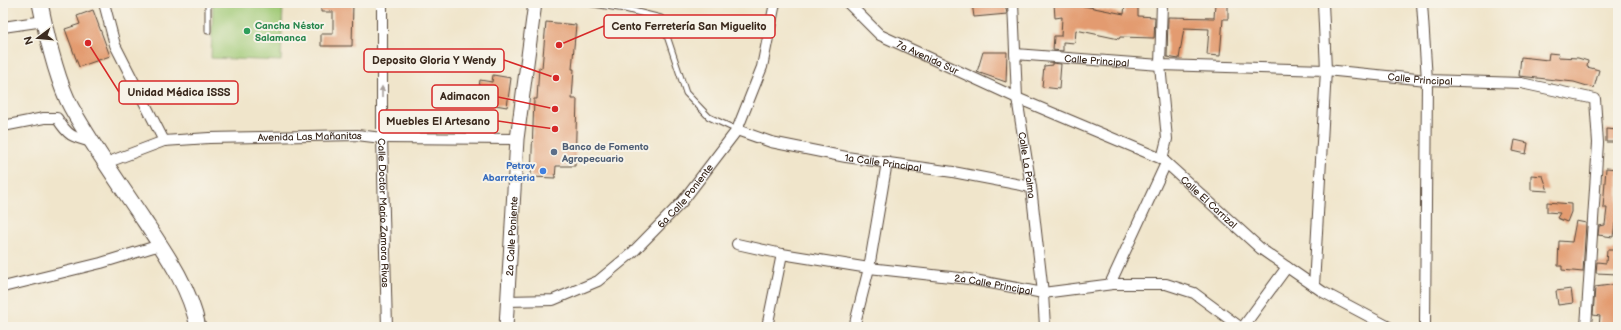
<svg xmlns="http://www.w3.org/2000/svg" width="1621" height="330" viewBox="0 0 1621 330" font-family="'Balsamiq Sans',sans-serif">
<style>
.green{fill:#9fc975;stroke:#6d7a4a}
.building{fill:#e39b6f}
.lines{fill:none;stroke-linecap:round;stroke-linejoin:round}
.service-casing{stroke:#564638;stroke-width:7}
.minor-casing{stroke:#564638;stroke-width:12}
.tertiary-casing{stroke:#564638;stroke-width:15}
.secondary-casing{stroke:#564638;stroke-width:17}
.service{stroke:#fff;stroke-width:5}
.minor{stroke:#fff;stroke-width:10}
.tertiary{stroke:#fff;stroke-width:13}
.secondary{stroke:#fff;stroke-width:15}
.oneway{fill:#a79f9a}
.leisure-dot{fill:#2e9e5b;stroke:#f7f3e8;stroke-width:1.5}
.service-dot{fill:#5c6f8a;stroke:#f7f3e8;stroke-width:1.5}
.shop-dot{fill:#3f7fe0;stroke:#f7f3e8;stroke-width:1.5}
.labels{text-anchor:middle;stroke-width:4;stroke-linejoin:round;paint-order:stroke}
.leisure-label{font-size:10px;font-weight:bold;fill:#27864d;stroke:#f7f3e8;text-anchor:start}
.street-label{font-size:10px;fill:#3b2a1e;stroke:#f7f3e8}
.service-label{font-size:10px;font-weight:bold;fill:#4e5e75;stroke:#f7f3e8;text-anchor:start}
.shop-label{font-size:10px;font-weight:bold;fill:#366cbe;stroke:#f7f3e8;text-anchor:end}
.leader{fill:none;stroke:#d62828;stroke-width:1.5}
.callout-dot{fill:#d62828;stroke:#f7f3e8;stroke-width:1.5}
.callout{fill:#f7f3e8;stroke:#d62828;stroke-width:1.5}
.callout-label{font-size:11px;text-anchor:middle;font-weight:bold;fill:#3b2a1e}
</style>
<rect width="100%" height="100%" fill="#f7f3e8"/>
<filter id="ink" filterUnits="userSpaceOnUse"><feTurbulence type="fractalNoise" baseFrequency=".025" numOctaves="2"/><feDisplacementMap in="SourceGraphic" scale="8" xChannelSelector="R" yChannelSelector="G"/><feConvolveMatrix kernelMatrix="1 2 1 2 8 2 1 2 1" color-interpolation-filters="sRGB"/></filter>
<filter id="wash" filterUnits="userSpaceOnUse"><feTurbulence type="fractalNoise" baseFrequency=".012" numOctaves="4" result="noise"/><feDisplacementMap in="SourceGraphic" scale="16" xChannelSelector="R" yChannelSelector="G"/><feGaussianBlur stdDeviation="0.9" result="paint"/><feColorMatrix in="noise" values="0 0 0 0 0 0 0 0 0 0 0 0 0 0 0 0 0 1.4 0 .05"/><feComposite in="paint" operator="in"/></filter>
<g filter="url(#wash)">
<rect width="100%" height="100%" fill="#f0e5cb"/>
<!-- green -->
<path class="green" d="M213,3H283L281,61L211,58Z"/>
<g id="blocks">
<!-- building -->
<path class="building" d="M321,3H353L352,46H321V34H333V12H321Z
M972,3H1005L1007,14L974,17Z
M1054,3H1079V5L1124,14L1125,4L1138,5V16L1155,17L1154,38L1120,37L1119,39L1076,30L1075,43L1063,42V51L1053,50L1054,36H1061L1062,17L1055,18Z
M1215,3H1228V19H1223L1220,56L1207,55L1209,29L1184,28L1179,59L1167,57L1168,17L1214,18Z
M93,10L110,56L79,67L65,29L80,24L77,16Z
M546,22L576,25L572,69H574L572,99H577L575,166H556L555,178L531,177L534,99H537L539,67L542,68Z
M983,52H1007L1006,82L977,72Z
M1549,53L1559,54L1558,57L1578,58L1588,61L1587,67L1599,70L1594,88L1574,82L1519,76L1521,57L1548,60Z
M1052,63L1061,64L1059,89L1042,87L1044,66L1052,65Z
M493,75L511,78L507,107L477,102L480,80L492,82Z
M1606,129L1618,130V142H1606Z
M1515,140L1528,143L1526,154L1513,151Z
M1606,168L1618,169V223H1615L1613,237L1598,235L1599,226L1605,225L1607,208H1603Z
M1531,175L1543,176L1548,191L1531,190Z
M1547,202L1571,204V212L1567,222L1557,218L1560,213L1547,212Z
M1576,221L1586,223L1583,272L1562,270V266H1558L1559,241L1572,242Z
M1607,250H1616L1615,264H1618V274L1596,273L1597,262L1606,263Z
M1618,284V327H1599L1600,316L1593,315L1595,287Z
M1571,289L1573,303L1558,305L1556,291Z"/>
</g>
</g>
<g filter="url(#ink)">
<use href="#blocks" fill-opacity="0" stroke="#564638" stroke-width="1"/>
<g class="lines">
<defs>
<path id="service" d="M208,3V31
M587,3L625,9L661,18L686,93L709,117L737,130"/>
<g id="minor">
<path d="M104,3L115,45L164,141"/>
<path id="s1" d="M382,3V138L387,327"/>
<path id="s2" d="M848,3L880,35L1017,98L1162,159L1261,249L1323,292L1389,327"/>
<path id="s3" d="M1013,3L1017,98L1031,187L1043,293L1045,327"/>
<path d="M1422,3L1427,80L1425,327"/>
<path d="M3,27L44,21"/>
<path id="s4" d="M1015,54L1160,65L1326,70L1427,80L1521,83L1595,99L1598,143L1586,327"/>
<path d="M3,126L44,118H57C68,136 72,137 92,142"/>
<path id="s5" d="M737,130L771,142L846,157L953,172L1031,187"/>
<path d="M1162,159L1167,139L1160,65L1162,3"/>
<path id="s6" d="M106,163L164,141L209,138L357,135L382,138L517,139"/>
<path id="s7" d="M737,244L782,254L869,268L969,279L1043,293L1113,284H1166L1194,293L1240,327"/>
<path d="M1110,284L1166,163"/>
<path d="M1314,286L1326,70L1323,3"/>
<path d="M3,287L101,263L160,245"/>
<path id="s8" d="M507,301L553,300L598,281L633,252L682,202L737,130L762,67L775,3"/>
<path d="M767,327L782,254"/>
<path d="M854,327L869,268L887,162"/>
<path d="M1243,327L1287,267"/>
</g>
<g id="tertiary">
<path id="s9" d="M506,327L517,139L535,3"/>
</g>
<path id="secondary" d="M40,3C46,33 57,81 71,107C93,147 120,184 145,222C167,255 190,288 198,327"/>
</defs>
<!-- service casing -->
<use href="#service" class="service-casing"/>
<!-- minor casing -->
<use href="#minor" class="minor-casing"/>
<!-- tertiary casing -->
<use href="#tertiary" class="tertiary-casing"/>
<!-- secondary casing -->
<use href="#secondary" class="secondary-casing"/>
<!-- service -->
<use href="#service" class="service"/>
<!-- minor -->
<use href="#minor" class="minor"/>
<!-- tertiary -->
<use href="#tertiary" class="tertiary"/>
<!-- secondary -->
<use href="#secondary" class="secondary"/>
</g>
<!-- one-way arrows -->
<defs><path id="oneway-solid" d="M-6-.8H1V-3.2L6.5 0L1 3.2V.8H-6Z"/></defs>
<use class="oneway" href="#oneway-solid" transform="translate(382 92) rotate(-90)"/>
</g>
<!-- markers -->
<circle class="leisure-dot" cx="247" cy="31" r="4"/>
<circle class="service-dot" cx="554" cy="152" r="4"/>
<circle class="shop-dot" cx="543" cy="171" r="4"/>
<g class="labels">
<!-- leisure labels -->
<g class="leisure-label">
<text x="255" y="29">Cancha Néstor<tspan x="255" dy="12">Salamanca</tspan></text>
</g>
<!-- street labels -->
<g class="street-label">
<text dy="4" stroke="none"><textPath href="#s2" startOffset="98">7a Avenida Sur</textPath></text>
<text dy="4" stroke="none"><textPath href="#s4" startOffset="82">Calle Principal</textPath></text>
<text dy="4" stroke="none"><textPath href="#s4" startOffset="406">Calle Principal</textPath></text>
<text dy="4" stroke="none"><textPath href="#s6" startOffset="208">Avenida Las Mañanitas</textPath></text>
<text dy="4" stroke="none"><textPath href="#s5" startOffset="150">1a Calle Principal</textPath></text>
<text dy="4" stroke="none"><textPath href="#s3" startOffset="163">Calle La Palma</textPath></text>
<text dy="4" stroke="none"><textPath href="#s8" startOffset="217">6a Calle Poniente</textPath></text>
<text dy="4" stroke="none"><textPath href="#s2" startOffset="417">Calle El Carrizal</textPath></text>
<text dy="4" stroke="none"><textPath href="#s1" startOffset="210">Calle Doctor Mario Zamora Rivas</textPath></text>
<text dy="4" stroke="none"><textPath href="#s9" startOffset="91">2a Calle Poniente</textPath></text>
<text dy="4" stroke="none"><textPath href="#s7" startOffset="260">2a Calle Principal</textPath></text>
</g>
<!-- service labels -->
<g class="service-label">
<text x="562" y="150">Banco de Fomento<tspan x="562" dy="12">Agropecuario</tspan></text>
</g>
<!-- shop labels -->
<g class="shop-label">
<text x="535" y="169">Petrov<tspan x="535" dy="12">Abarroteria</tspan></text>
</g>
</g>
<!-- callouts -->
<path class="leader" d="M559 45L604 26M556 78L504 60M88 43L119 92M555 109L498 97M555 129L498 121"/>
<g class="callout-dot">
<circle cx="559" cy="45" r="4"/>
<circle cx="556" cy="78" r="4"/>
<circle cx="88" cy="43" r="4"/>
<circle cx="555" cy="109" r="4"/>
<circle cx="555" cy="129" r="4"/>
</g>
<g class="callout">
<rect x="604" y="15" width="171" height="23" rx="4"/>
<rect x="364" y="49" width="140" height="23" rx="4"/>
<rect x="119" y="81" width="119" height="23" rx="4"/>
<rect x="432" y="85" width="66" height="23" rx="4"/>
<rect x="379" y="110" width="119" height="23" rx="4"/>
</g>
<g class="callout-label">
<text x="689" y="30">Cento Ferretería San Miguelito</text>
<text x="434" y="64">Deposito Gloria Y Wendy</text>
<text x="179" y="96">Unidad Médica ISSS</text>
<text x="465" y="100">Adimacon</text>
<text x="438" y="125">Muebles El Artesano</text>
</g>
<!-- margin -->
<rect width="1621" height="330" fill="none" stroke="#f7f3e8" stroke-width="16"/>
<!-- north arrow -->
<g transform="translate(38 38) rotate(254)" stroke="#f7f3e8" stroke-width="3" paint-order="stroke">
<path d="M0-3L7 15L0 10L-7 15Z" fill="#3b2a1e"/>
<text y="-6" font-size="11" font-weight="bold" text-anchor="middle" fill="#3b2a1e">N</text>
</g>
</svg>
